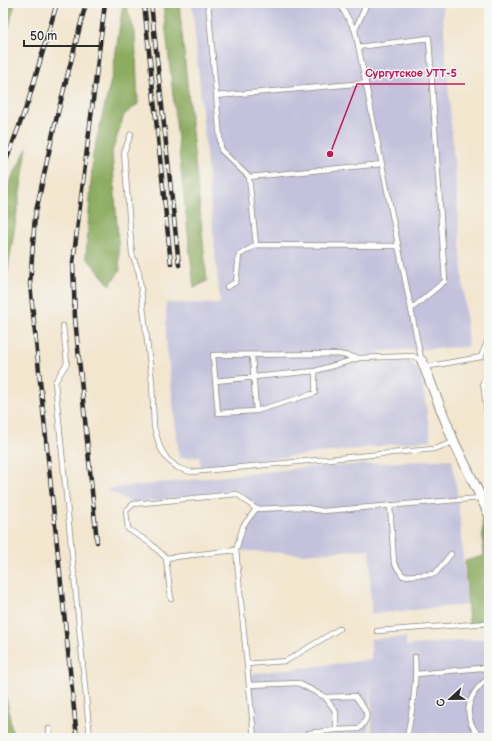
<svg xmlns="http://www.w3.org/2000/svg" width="492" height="741" viewBox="0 0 492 741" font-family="'Balsamiq Sans',sans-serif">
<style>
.industrial{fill:#c3c1db}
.forest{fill:#8cac61;stroke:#5c6c46}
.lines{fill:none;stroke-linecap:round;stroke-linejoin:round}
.lane-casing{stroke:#8e887d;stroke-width:6}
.street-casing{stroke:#8e887d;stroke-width:11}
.lane{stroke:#fff;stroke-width:4.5}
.street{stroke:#fff;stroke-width:9}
.rail-casing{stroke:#2b2b2b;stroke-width:4.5}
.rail{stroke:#f6f6f2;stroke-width:3;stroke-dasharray:9;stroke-linecap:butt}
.leader{fill:none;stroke:#c2185b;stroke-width:1.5}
.callout-dot{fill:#c2185b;stroke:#f6f6f2;stroke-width:1.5}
.callout-label{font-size:11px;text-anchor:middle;font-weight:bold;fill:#c2185b;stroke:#f6f6f2;stroke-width:3;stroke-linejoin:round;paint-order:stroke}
</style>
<rect width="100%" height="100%" fill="#f6f6f2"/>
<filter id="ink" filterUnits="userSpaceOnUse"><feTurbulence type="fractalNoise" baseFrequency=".025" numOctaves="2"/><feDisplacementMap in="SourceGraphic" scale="8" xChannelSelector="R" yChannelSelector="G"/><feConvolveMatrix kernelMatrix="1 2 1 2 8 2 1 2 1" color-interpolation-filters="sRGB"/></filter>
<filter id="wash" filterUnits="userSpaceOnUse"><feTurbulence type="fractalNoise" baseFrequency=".012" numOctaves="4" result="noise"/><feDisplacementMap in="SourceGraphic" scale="16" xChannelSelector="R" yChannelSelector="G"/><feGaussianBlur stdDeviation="0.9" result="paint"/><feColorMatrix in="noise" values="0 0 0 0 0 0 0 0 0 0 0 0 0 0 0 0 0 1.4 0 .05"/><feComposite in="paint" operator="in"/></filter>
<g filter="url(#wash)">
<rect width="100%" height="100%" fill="#f2e6cf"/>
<!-- industrial -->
<path class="industrial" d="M192,3H442L468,347L380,351L381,363L410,361L421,374L431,440L201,467L199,457L179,458L166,339V303L220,304Z
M452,459L458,499L467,605L371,614L370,549L302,554L236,550L256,509L237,489L133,504L106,489L300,468Z
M406,637V646L489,638V738H372L371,673L368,738H254L248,674L371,660V639Z"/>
<!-- forest -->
<path class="forest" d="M3,3H15L3,49Z
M123,3H125L135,32L138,104L124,115L112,152L120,270L110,285L86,257L93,154L113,72Z
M163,3H179L207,281L194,288Z
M27,148L3,301V196Z
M481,498L489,514V623L469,625L465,561L484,556Z
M3,677L13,738H3Z"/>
</g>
<g filter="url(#ink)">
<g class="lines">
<defs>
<path id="lane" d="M208,3L221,150L249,177L256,245L398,246
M339,3L355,30L419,349L422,361
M355,30L367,3
M358,47L429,38L445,281L411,309
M216,96L366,83
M131,134L124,152L132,254L139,273L152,382L154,427L160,447L167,459L178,468L191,472L434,449L454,442
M249,177L382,164
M227,287L236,282L239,255L256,245
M63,326L67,363L55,382L90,738
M252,355L256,411
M425,367L481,357L489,337
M315,371V393L256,411L218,413L213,355L338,354L359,358
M215,381L315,371L359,358L413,356L422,361
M483,382L489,430
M390,505L394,563L403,576L435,574L451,554
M166,558L236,550
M171,599L166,558L150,543L128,529L126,511L133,504L237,494L256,509
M377,631L489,623
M247,664L286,661L339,629
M416,674L481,668L489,670
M249,685L298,683L325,697L336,712V730
M49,729L50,738
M309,733L336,730L359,729C373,714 365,710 355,696L325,697
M254,738L236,550L243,526L256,509L302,507L323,511L481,498
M407,738C412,711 417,684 415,657
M482,738C460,718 467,694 489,678"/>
<path id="street" d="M422,361L454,442L489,514"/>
</defs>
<!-- lane casing -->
<use href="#lane" class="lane-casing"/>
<!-- street casing -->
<use href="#street" class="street-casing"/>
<!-- lane -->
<use href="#lane" class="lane"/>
<!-- street -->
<use href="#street" class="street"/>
<defs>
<path id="rail" d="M144,3L171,264
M151,3L179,265
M3,169L28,102L57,3
M97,542L75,318L73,263L105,3
M77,738L30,284L35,216L55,124L86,3"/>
</defs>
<!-- rail casing -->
<use href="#rail" class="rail-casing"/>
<!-- rail -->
<use href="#rail" class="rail"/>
</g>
</g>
<!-- callouts -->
<path class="leader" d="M330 154L357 84H465"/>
<circle class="callout-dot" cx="330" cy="154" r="4"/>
<g class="callout-label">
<text x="411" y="77">Сургутское УТТ-5</text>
</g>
<!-- margin -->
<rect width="492" height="741" fill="none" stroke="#f6f6f2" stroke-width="16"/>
<!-- north arrow -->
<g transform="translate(450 699) rotate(248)" stroke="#f6f6f2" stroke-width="3" paint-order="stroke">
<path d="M0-3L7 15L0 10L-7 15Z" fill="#2b2b2b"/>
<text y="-6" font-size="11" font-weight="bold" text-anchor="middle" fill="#2b2b2b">С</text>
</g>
<!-- scale -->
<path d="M24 40v6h78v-6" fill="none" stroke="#2b2b2b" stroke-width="2"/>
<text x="30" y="40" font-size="12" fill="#2b2b2b" stroke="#f6f6f2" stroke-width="3" paint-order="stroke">50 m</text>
</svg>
